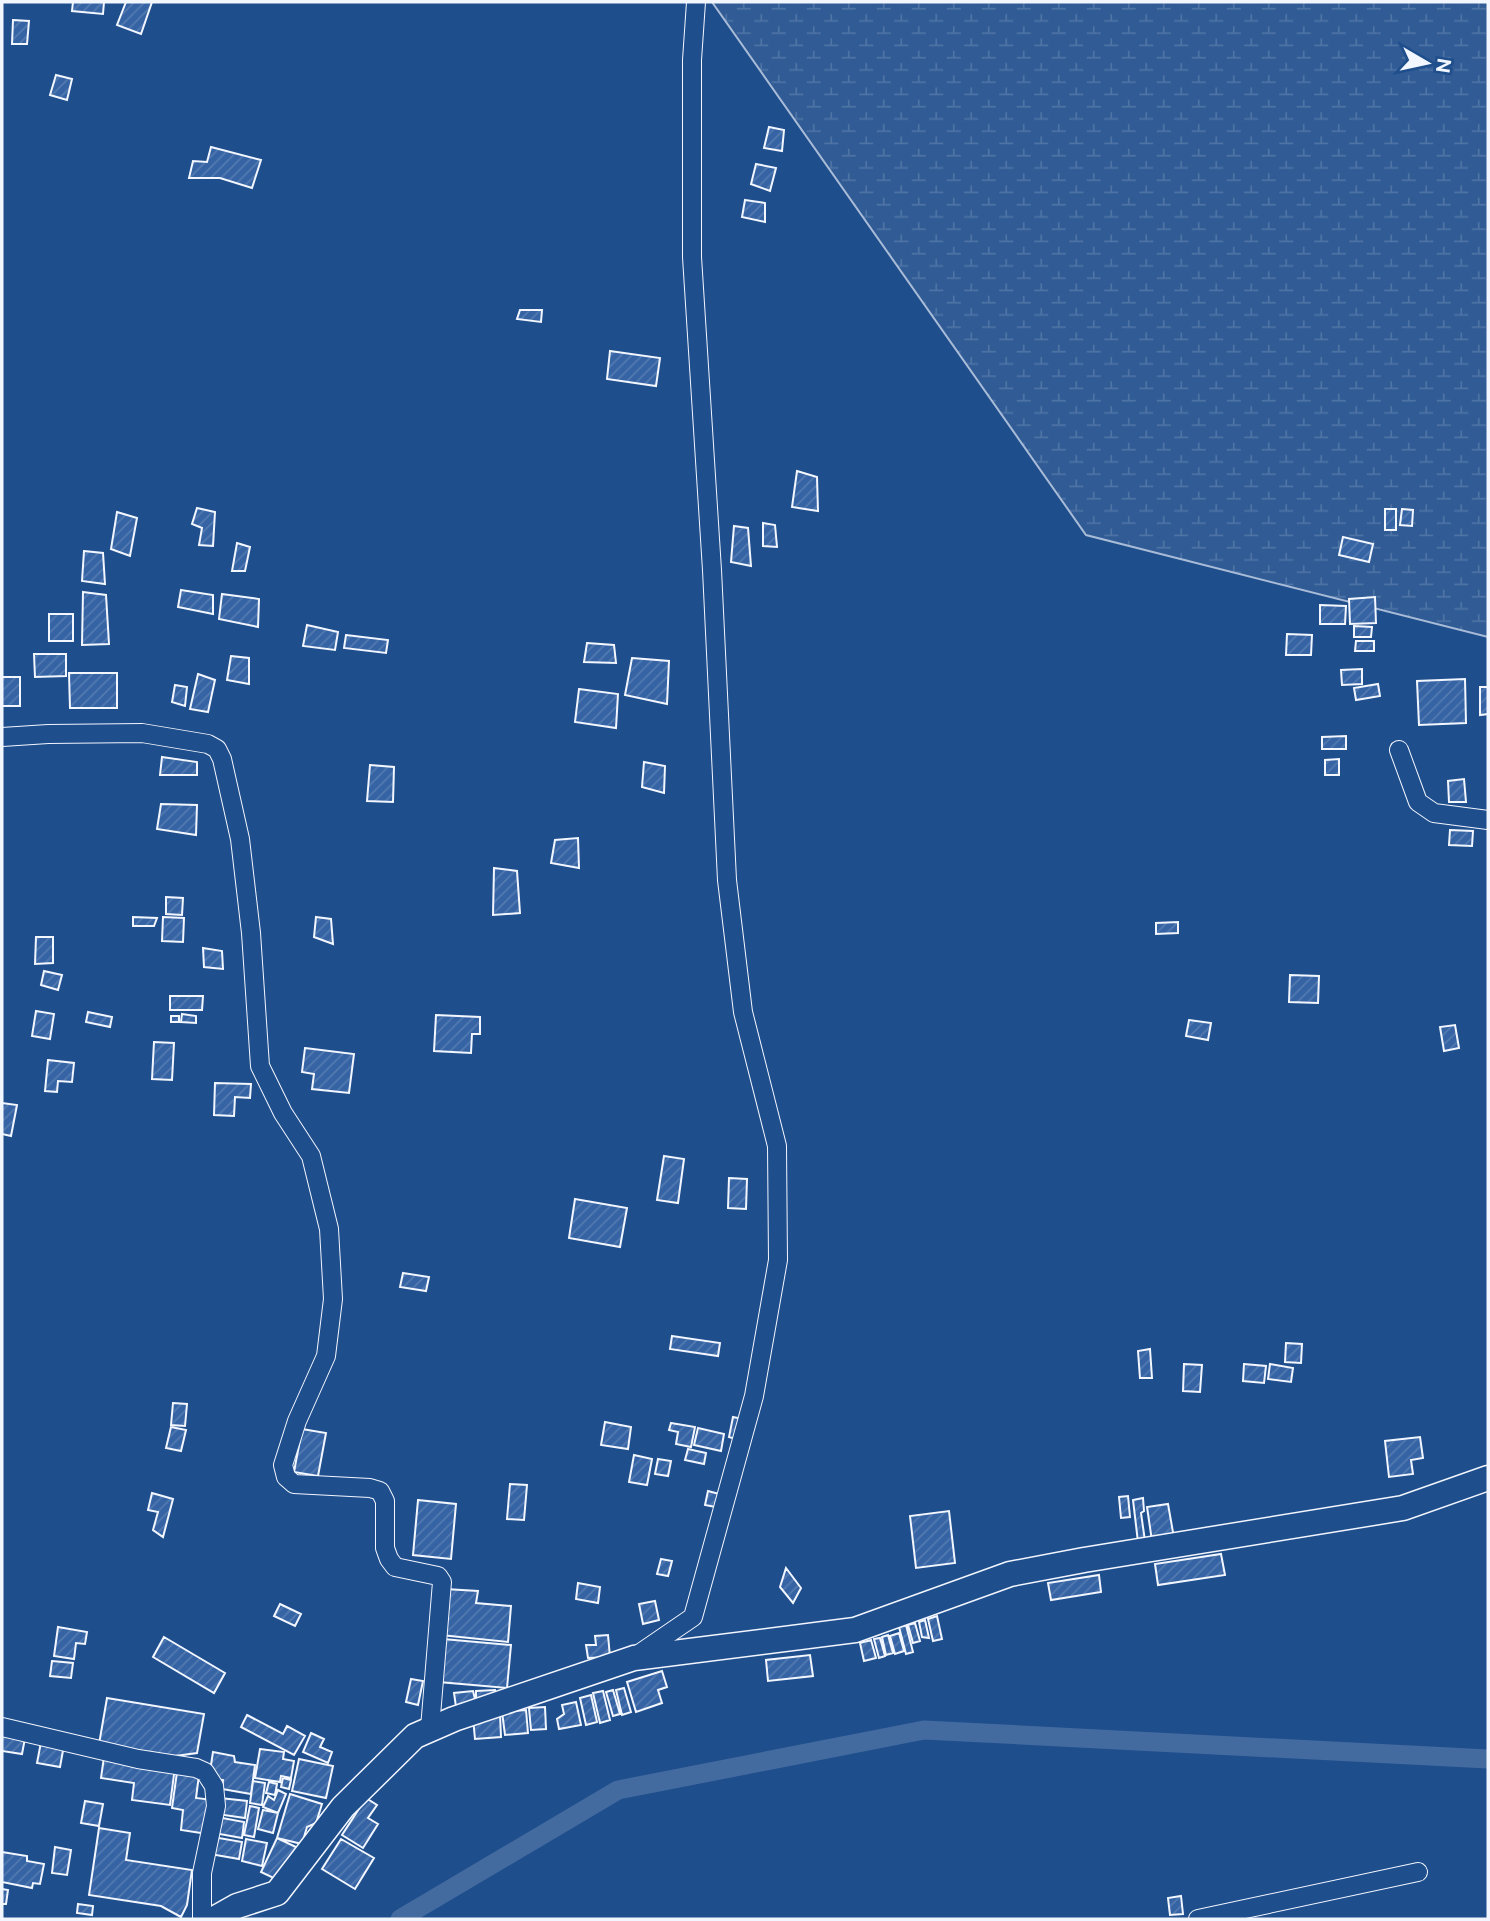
<svg xmlns="http://www.w3.org/2000/svg" width="1490" height="1921" viewBox="0 0 1490 1921" font-family="'Public Sans',sans-serif">
<style>
.wetland{fill:url(#wetland-marsh);stroke:#a8bbd7;stroke-width:2}
.lines{fill:none;stroke-linecap:round;stroke-linejoin:round}
.canal{stroke:#446ba0;stroke-width:19}
.building{fill:url(#building-hatch);stroke:#f2f6ff;stroke-width:2}
.street-casing{stroke:#f2f6ff;stroke-width:20}
.secondary-casing{stroke:#f2f6ff;stroke-width:27}
.street{stroke:#1f4e8c;stroke-width:18}
.secondary{stroke:#1f4e8c;stroke-width:24}
</style>
<defs>
<pattern id="wetland-marsh" width="20" height="14" patternUnits="userSpaceOnUse" patternTransform="scale(1.75)"><rect width="20" height="14" fill="#305b95"/><path d="M1 5h8M5 5V1M11 12h8M15 12V8" fill="none" stroke="#4e73a5"/></pattern>
<pattern id="building-hatch" width="6" height="6" patternUnits="userSpaceOnUse" patternTransform="scale(1.75)"><rect width="6" height="6" fill="#3563a3"/><path d="M-1 1l2-2M0 6l6-6M5 7l2-2" fill="none" stroke="#537ab1"/></pattern>
</defs>
<rect width="100%" height="100%" fill="#1f4e8c"/>
<!-- wetland -->
<path class="wetland" d="M712,2H1488V637L1086,535Z"/>
<g class="lines">
<!-- canal -->
<path class="canal" d="M400,1919L618,1790L924,1730L1488,1759"/>
</g>
<!-- building -->
<path class="building" d="M73,2H104L103,14L72,11Z
M126,2H152L141,34L117,25Z
M13,20L29,21L27,44H12Z
M56,75L72,79L67,100L50,95Z
M769,127L784,130L782,151L764,148Z
M211,147L261,160L252,188L220,178H189L193,161L207,162Z
M756,164L776,168L770,191L751,184Z
M745,200L765,203V222L742,217Z
M520,310H542L541,322L517,319Z
M610,351L660,358L656,386L607,379Z
M797,471L817,477L818,511L792,507Z
M197,508L215,512L213,546L199,545L202,528L192,524Z
M1385,509H1396V530H1385Z
M1402,509L1413,510L1412,526L1400,525Z
M117,512L137,518L130,556L111,549Z
M763,523L775,525L777,547L763,546Z
M734,526L748,528L751,566L731,562Z
M1343,537L1373,544L1369,562L1339,555Z
M237,543L250,547L245,571H232Z
M84,551L103,553L105,584L82,581Z
M181,590L213,595V614L178,607Z
M83,592L106,595L109,644L82,645Z
M222,594L259,599L258,627L219,619Z
M1375,597L1376,623L1350,624L1349,599Z
M1320,605L1346,606L1345,624H1320Z
M49,614H73V641H49Z
M307,625L338,632L335,650L303,646Z
M1354,626L1372,627L1371,637H1354Z
M1287,634L1312,635L1311,655H1286Z
M346,635L388,640L386,653L344,648Z
M1356,641H1374V651H1355Z
M587,643L614,645L616,663L584,662Z
M34,654H66V676L35,677Z
M231,656L249,658V684L227,680Z
M632,658L669,661L667,704L625,695Z
M1362,669V684L1342,685L1341,670Z
M69,673H117V708H70Z
M198,674L215,680L208,712L190,709Z
M2,677H20V706H2Z
M1465,679L1466,723L1419,725L1417,681Z
M1378,684L1380,696L1356,700L1354,688Z
M175,685L187,687L185,706L172,702Z
M1480,687H1488V714L1480,715Z
M579,689L618,694L616,728L575,722Z
M1346,736V749H1322V737Z
M162,757L197,762V775H160Z
M1339,759V775H1325V760Z
M644,762L665,766L664,793L642,787Z
M370,765L394,767L393,802L367,801Z
M1464,779L1466,802H1449L1448,781Z
M161,804L197,805L196,835L157,829Z
M1450,830L1473,831L1472,846L1449,845Z
M578,838L579,868L551,863L555,840Z
M494,868L517,871L520,913L493,915Z
M166,897L183,898L182,915L166,914Z
M133,917L157,918L154,926H133Z
M163,917L184,918L183,942L162,941Z
M316,917L331,919L333,944L314,937Z
M1178,922V933L1156,934V923Z
M36,937H53V963L35,964Z
M203,948L222,951L223,969L204,967Z
M44,971L62,975L58,990L41,985Z
M1290,975L1319,976L1318,1003L1289,1002Z
M170,996H203L202,1010H170Z
M36,1011L54,1014L50,1039L32,1036Z
M88,1012L112,1017L110,1027L86,1022Z
M182,1014L196,1016V1023L181,1022Z
M436,1015L480,1017V1034H472L471,1053L434,1051Z
M171,1016H179V1022H171Z
M1189,1020L1211,1023L1208,1040L1186,1036Z
M1455,1025L1459,1048L1444,1051L1440,1027Z
M154,1042L174,1043L172,1080L152,1079Z
M305,1048L354,1054L349,1093L312,1089L314,1074L302,1072Z
M48,1060L74,1063L72,1082L58,1081L57,1092L45,1091Z
M215,1083L251,1084L250,1098L235,1097L234,1116L214,1115Z
M2,1103L17,1105L11,1136L2,1134Z
M664,1156L684,1159L678,1203L657,1200Z
M729,1178L747,1179L746,1209L728,1208Z
M575,1199L627,1208L620,1247L569,1238Z
M403,1273L429,1277L426,1291L400,1287Z
M672,1336L720,1343L718,1356L670,1349Z
M1286,1343L1302,1344L1301,1363L1285,1362Z
M1150,1349L1152,1378H1140L1138,1351Z
M1184,1364L1202,1365L1200,1392L1183,1391Z
M1244,1364L1266,1366L1264,1383L1243,1381Z
M1270,1364L1293,1368L1291,1382L1268,1379Z
M173,1403L187,1404L185,1426L171,1425Z
M733,1417L743,1419L739,1440L729,1437Z
M605,1422L631,1427L628,1449L601,1445Z
M671,1423L695,1427L691,1447L676,1444L678,1432L669,1430Z
M171,1427L186,1430L181,1451L166,1448Z
M698,1428L724,1434L721,1451L694,1445Z
M302,1429L326,1433L318,1476L294,1472Z
M1420,1437L1423,1458L1411,1460L1413,1474L1389,1477L1385,1441Z
M688,1449L706,1453L704,1464L685,1460Z
M634,1455L652,1459L647,1485L629,1482Z
M658,1459L671,1461L668,1476L655,1474Z
M510,1484L527,1485L524,1520L507,1519Z
M708,1491L723,1495L721,1508L705,1505Z
M152,1493L173,1499L163,1537L153,1530L158,1512L148,1510Z
M1128,1496L1130,1517L1121,1518L1119,1497Z
M1143,1498L1144,1511L1141,1513L1145,1541L1138,1542L1133,1500Z
M418,1500L456,1504L451,1559L413,1555Z
M1168,1504L1174,1538L1152,1541L1147,1507Z
M949,1511L955,1563L916,1568L910,1516Z
M1221,1554L1225,1575L1158,1585L1155,1564Z
M661,1559L672,1561L668,1576L657,1574Z
M786,1568L801,1588L793,1603L780,1587Z
M1099,1575L1101,1592L1051,1600L1048,1583Z
M578,1583L600,1587L598,1603L576,1599Z
M445,1589L478,1591L476,1603L511,1606L508,1642L441,1635Z
M655,1601L659,1620L643,1624L639,1604Z
M280,1604L301,1614L295,1626L274,1616Z
M937,1616L942,1639L933,1641L928,1619Z
M925,1620L929,1638L922,1637L919,1622Z
M915,1623L920,1641L913,1643L908,1625Z
M906,1625L913,1652L906,1654L899,1627Z
M58,1627L87,1632L85,1644L76,1643L74,1659L54,1656Z
M899,1633L904,1651L895,1654L890,1636Z
M608,1635L610,1657L588,1658L586,1645H596L595,1636Z
M888,1635L893,1653L886,1655L882,1637Z
M164,1637L225,1673L214,1693L153,1657Z
M880,1638L885,1656L879,1658L874,1639Z
M443,1639L511,1645L507,1688L439,1682Z
M871,1640L876,1658L864,1661L860,1643Z
M810,1655L813,1676L768,1681L766,1660Z
M52,1661L73,1663L71,1678L50,1676Z
M662,1671L667,1687L658,1690L662,1703L636,1712L627,1682Z
M411,1679L423,1681L418,1705L406,1702Z
M624,1688L631,1712L622,1715L616,1690Z
M495,1690L496,1702L476,1703V1691Z
M613,1690L620,1714L613,1716L606,1692Z
M473,1691L476,1703L456,1707L454,1693Z
M603,1691L610,1720L600,1723L593,1693Z
M591,1695L597,1722L586,1725L580,1698Z
M107,1698L204,1714L197,1753L153,1759L98,1750Z
M576,1702L581,1725L559,1729L557,1719L564,1714L562,1705Z
M545,1707L546,1729L531,1730L529,1708Z
M526,1710L528,1733L505,1735L502,1712Z
M247,1715L283,1734L287,1726L305,1736L294,1755L241,1727Z
M500,1715L501,1737L475,1739L473,1718Z
M311,1733L324,1739L320,1747L332,1752L328,1763L303,1752Z
M2,1734L25,1738L22,1754L2,1751Z
M41,1742L64,1745L60,1767L37,1763Z
M260,1749L284,1752L283,1759L294,1761L291,1778L281,1776L280,1782L255,1778Z
M213,1752L234,1756L235,1762L255,1765L251,1794L222,1789L223,1780L209,1778Z
M104,1757L175,1767L170,1805L132,1800L134,1783L101,1778Z
M299,1759L333,1766L326,1798L292,1791Z
M177,1772L199,1775L196,1798L213,1800L208,1834L181,1830L183,1810L172,1808Z
M283,1778L291,1780L289,1789L281,1787Z
M253,1781L265,1783L262,1805L250,1803Z
M269,1782L277,1784L275,1795L266,1793Z
M278,1790L286,1794L278,1813L263,1807L268,1796L274,1800Z
M290,1794L322,1804L316,1823L307,1827L302,1844L277,1838Z
M220,1798L247,1801L245,1818L217,1814Z
M366,1798L377,1805L368,1818L378,1824L363,1848L342,1835Z
M85,1801L103,1804L99,1826L81,1823Z
M250,1806L259,1808L254,1837L244,1835Z
M263,1810L278,1813L273,1833L258,1829Z
M217,1817L244,1822L242,1838L214,1833Z
M99,1828L130,1833L126,1860L192,1870L187,1905L181,1917L161,1906L89,1895Z
M213,1837L242,1842L239,1859L210,1854Z
M277,1838L298,1848L282,1882L261,1872Z
M246,1839L267,1843L262,1866L242,1861Z
M341,1839L374,1858L355,1889L322,1869Z
M55,1847L71,1850L67,1875L52,1873Z
M2,1852L27,1856V1861L44,1864L40,1884L33,1883L32,1888L2,1882Z
M2,1889L8,1890L6,1904H2Z
M1181,1896L1183,1914L1170,1915L1168,1898Z
M78,1904L93,1906L92,1915L77,1913Z"/>
<g class="lines">
<defs>
<path id="street" d="M2,737L48,734L142,733L208,744L217,749L222,759L240,839L251,933L260,1066L283,1113L311,1156L329,1229L333,1299L326,1356L297,1421L283,1465L286,1477L294,1484L370,1488L380,1491L385,1501V1548L389,1559L395,1567L438,1576L442,1582L430,1728
M1399,750L1418,802L1434,813L1488,820
M636,1656L693,1617L754,1396L778,1260L777,1146L743,1012L727,880L712,570L692,257V60L696,2
M2,1727L138,1759L196,1768L205,1772L214,1786L216,1806L202,1873V1919
M1198,1919L1418,1872"/>
<path id="secondary" d="M214,1919L237,1906L277,1893L343,1807L415,1736L454,1719L634,1658L855,1630L1010,1574L1084,1560L1403,1508L1488,1478"/>
</defs>
<!-- street casing -->
<use href="#street" class="street-casing"/>
<!-- secondary casing -->
<use href="#secondary" class="secondary-casing"/>
<!-- street -->
<use href="#street" class="street"/>
<!-- secondary -->
<use href="#secondary" class="secondary"/>
</g>
<!-- border -->
<rect width="1490" height="1921" fill="none" stroke="#f2f6ff" stroke-width="7"/>
<!-- north arrow -->
<g transform="translate(1427 63) rotate(99)" stroke="#1f4e8c" stroke-width="5" paint-order="stroke">
<path d="M0-5L12 26L0 18L-12 26Z" fill="#f2f6ff"/>
<text y="-10" font-size="19" font-weight="bold" text-anchor="middle" fill="#f2f6ff">N</text>
</g>
</svg>
